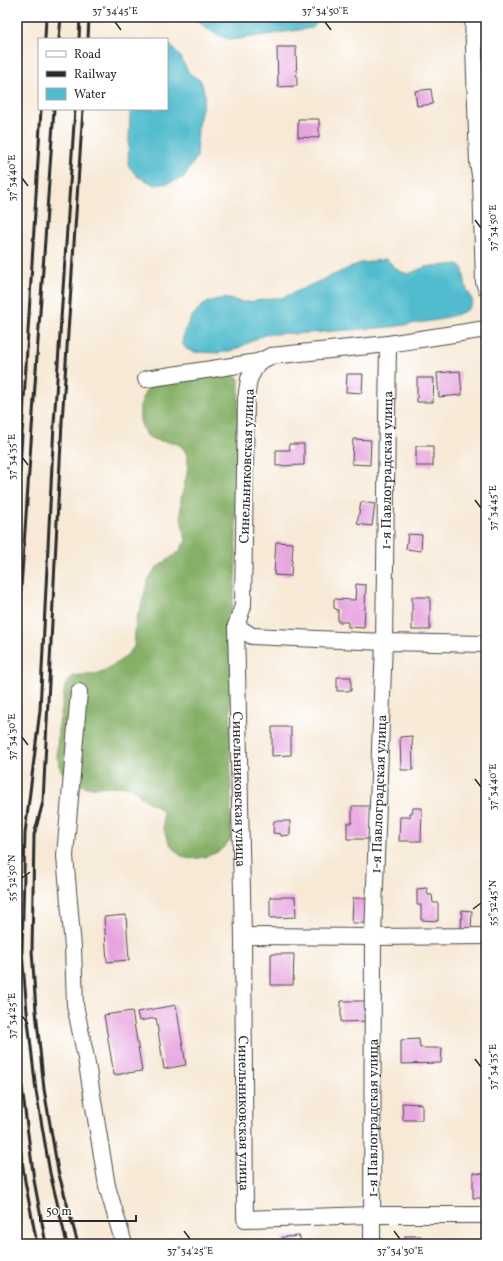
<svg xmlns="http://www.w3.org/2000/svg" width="503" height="1261" viewBox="0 0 503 1261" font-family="Vollkorn,serif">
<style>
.forest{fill:#86b067;stroke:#586e49}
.water{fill:#51bccd;stroke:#3e747c}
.building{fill:#e7a5e0}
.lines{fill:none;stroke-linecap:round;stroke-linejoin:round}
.minor-casing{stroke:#4a4845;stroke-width:18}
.minor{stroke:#fff;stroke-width:16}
.rail{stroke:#2b2b2b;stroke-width:3}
.ticks{fill:none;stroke:#2b2b2b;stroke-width:1.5}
.labels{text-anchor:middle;stroke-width:4;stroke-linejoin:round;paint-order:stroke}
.street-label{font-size:14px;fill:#2b2b2b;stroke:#fff}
.neatline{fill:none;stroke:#2b2b2b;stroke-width:1.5}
.ticks-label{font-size:10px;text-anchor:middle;fill:#2b2b2b}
</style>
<rect width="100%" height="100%" fill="#fff"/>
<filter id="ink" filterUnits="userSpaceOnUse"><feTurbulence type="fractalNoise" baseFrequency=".025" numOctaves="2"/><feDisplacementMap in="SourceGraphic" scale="8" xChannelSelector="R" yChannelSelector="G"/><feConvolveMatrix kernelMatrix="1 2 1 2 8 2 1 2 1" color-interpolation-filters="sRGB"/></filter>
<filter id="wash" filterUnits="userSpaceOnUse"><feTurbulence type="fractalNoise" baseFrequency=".012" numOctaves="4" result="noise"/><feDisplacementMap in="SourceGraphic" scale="16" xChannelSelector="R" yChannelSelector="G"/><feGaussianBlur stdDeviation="0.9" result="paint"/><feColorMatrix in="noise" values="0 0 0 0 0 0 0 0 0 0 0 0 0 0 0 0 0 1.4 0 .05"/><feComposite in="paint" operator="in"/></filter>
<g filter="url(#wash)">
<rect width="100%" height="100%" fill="#f7e9d6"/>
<!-- forest -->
<path class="forest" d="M228,371L239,379L235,586L230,621L231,838C229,841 226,845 223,848C216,855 192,862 183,857C177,853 170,845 167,838C163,830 163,820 163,811L141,797L133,787C119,785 109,787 95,787C86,788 77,784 68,781L61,770L57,757L58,729L61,715L65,686L73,676L88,674L101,673L124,658L134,647L136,619L141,607L148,580L156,568L179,552L186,540C182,527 180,514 181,500C183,484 195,461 182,447C175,440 164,443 156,440C152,439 148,436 145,434L140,420V406L145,392L155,383Z"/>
<!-- water -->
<path class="water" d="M195,17H317L318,21L313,28L231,40L215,34L201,24Z
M167,41L179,55L189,73L201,81L205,95L198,126L197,157L183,178L168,183L155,185L137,176L128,165L130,113L131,109H167Z
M386,259L399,271L408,274L425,267L459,264L463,270L466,287L473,302L468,309L461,313L438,320L391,327L295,334L287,333L264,335L234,350L219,353L194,352L186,349L182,343C185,323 198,301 220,299C230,297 239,303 248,302C260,301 270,297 282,298L360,263C369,263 377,260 386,259Z"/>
<g id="blocks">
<!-- building -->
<path class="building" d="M479,17H486V29H479Z
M277,47H296L297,86L278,87Z
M431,89L433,104L417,106L415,91Z
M298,119H319V138L298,137Z
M460,371L462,395L439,397L437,373Z
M347,374H363L362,393L346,392Z
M417,378H434L433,402H417Z
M353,439L371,440L370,465L352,464Z
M289,444H304V465L276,466V450H290Z
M416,446H433V466H416Z
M361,502L375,504L372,526L357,524Z
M408,534L422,535L421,551L406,549Z
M276,542L293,543L291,576L274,575Z
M356,584L366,585L364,628L348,627V622H338V610L334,608V599L355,600Z
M412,597H430V630H412Z
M337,677H351V691H337Z
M272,727H291V755L272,756Z
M412,736L413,770H401L400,737Z
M352,806H370L369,839H347V823H352Z
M413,808H422L421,841H399L400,817H410V813H412Z
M274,821H290V835L281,836V834L273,833Z
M427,888L428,895H432L433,903H438V921L421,920V905H417V889Z
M270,897H295L296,917L270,918Z
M353,898H372L371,923H352Z
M462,910L472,911L471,930L461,929Z
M126,915L129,960L107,962L104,917Z
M271,954H294L293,985H271Z
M341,1001H370V1021L341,1022Z
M176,1005L186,1065L164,1069L156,1018L139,1021L137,1012Z
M132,1011L142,1071L114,1075L104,1015Z
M483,1026H486V1047H483Z
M419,1039L420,1048H442L441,1063L401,1064V1040Z
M402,1103L422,1104V1120H403Z
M473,1173L486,1174V1198H473Z
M300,1236V1244H282V1237Z
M405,1236H421V1244H405Z"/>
</g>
</g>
<g filter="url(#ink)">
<use href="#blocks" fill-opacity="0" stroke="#4a4845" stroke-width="1"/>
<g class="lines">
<defs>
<g id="minor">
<path d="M473,17L478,163L481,181L484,282L486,288"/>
<path id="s1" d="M258,362L249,379L246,399L243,606L236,626L243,936L245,1219L372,1215H486"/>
<path d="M146,379L258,362L271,356L388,344L486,329"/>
<path d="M236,626L252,636L384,642L486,644"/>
<path d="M79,692L65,856L73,947L75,1005L86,1058L107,1186L124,1244"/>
<path d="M243,936L373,937L486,936"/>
<path id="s2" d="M372,1244L373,937L384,642L388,344"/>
</g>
</defs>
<!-- minor casing -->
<use href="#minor" class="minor-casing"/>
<!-- minor -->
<use href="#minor" class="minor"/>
<!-- rail -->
<path class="rail" d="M45,39L46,17
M59,39L61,17
M79,39L80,17
M88,39L89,17
M17,520L41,109
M17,646L54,109
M17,1049L34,1180L46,1244
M17,1125L25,1181L37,1244
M67,1244L50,1173L36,1091L27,1012L22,952L25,833L40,710L54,424L75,109
M78,1244L58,1171L44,1089L36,1011L32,950L34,835L43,802L62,422L83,109"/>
</g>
</g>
<!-- ticks -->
<path class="ticks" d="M115,22L121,30M325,22L331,30M22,178L28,186M475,220L481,228M22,457L28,465M475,500L481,508M22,737L28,745M475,779L481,787M22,878L30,872M473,909L481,903M22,1016L28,1024M475,1059L481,1067M184,1231L190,1239M394,1231L400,1239"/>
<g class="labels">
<!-- street labels -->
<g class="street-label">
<text transform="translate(246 466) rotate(-88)" y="5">Синельниковская улица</text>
<text dy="5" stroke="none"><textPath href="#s2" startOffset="774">1-я Павлоградская улица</textPath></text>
<text dy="5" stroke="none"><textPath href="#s1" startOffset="431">Синельниковская улица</textPath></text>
<text dy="5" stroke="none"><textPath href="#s2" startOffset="450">1-я Павлоградская улица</textPath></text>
<text dy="5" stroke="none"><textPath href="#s1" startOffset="755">Синельниковская улица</textPath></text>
<text dy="5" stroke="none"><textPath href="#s2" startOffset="126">1-я Павлоградская улица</textPath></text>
</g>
</g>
<!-- margin -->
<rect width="503" height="1261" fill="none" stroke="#fff" stroke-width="44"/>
<!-- legend -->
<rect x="38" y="38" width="130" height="72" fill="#ffffff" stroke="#aaaaaa"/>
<rect x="46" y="51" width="20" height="6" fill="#ffffff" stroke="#aaaaaa"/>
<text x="74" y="58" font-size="12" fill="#2b2b2b">Road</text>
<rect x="46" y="71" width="20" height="6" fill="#2b2b2b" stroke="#aaaaaa"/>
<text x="74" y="78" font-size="12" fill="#2b2b2b">Railway</text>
<rect x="46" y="88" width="20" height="12" fill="#51bccd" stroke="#aaaaaa"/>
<text x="74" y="98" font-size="12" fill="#2b2b2b">Water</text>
<!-- scale -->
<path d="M40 1215v6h96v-6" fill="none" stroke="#2b2b2b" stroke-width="2"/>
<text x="46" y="1215" font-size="12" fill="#2b2b2b" stroke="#ffffff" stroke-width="3" paint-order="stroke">50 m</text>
<rect x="22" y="22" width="459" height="1217" class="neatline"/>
<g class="ticks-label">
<text x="115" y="14">37°34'45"E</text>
<text x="325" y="14">37°34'50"E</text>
<text transform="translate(11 178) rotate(-90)" y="4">37°34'40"E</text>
<text transform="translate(492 228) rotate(-90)" y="4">37°34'50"E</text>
<text transform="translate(11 457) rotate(-90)" y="4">37°34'35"E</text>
<text transform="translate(492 508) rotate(-90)" y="4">37°34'45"E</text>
<text transform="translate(11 737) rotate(-90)" y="4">37°34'30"E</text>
<text transform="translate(492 787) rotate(-90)" y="4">37°34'40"E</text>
<text transform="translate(11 878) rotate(-90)" y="4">55°32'50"N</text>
<text transform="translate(492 903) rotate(-90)" y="4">55°32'45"N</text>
<text transform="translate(11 1016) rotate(-90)" y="4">37°34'25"E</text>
<text transform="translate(492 1067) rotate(-90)" y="4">37°34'35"E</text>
<text x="190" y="1254">37°34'25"E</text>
<text x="400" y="1254">37°34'30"E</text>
</g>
</svg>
